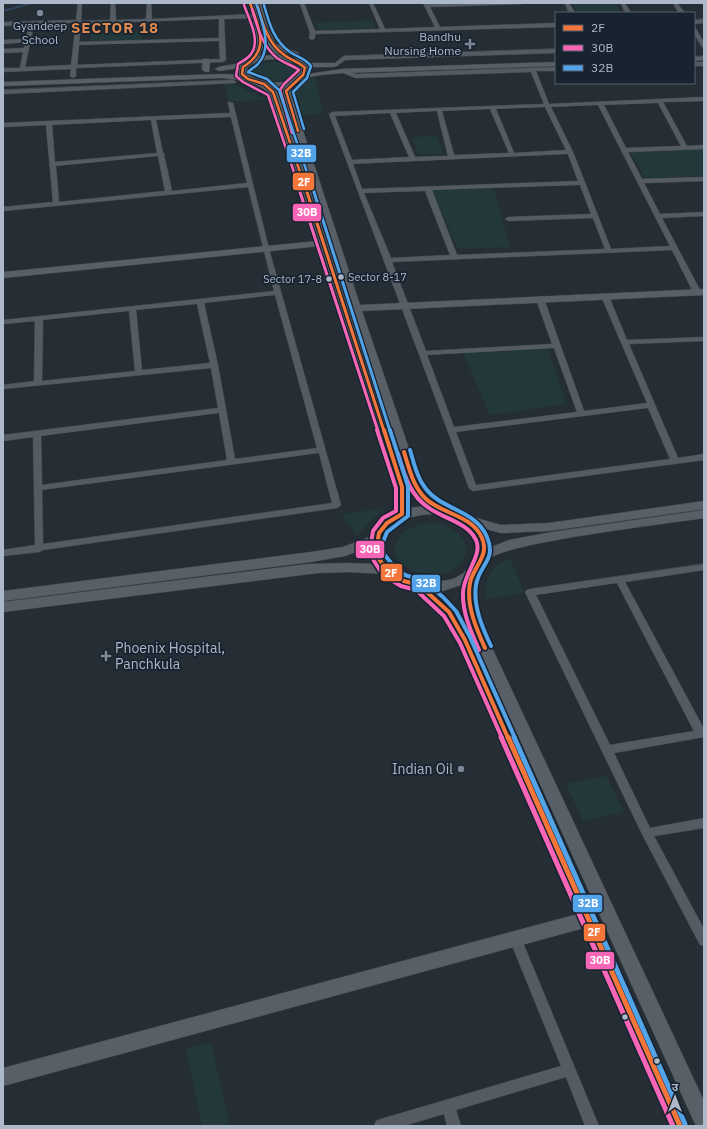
<svg xmlns="http://www.w3.org/2000/svg" width="707" height="1129" viewBox="0 0 707 1129" font-family="'IBM Plex Sans','Noto Sans Devanagari',sans-serif">
<style>
.green{fill:#22383b}
.lines{fill:none;stroke-linecap:round;stroke-linejoin:round}
.stream{stroke:#2e455e;stroke-width:2}
.street-casing{stroke:#43494f;stroke-width:1}
.secondary-casing{stroke:#43494f;stroke-width:1}
.street{fill:#555b63;fill-rule:evenodd}
.secondary{fill:#595f67;fill-rule:evenodd}
.bus-1-far3-casing{stroke:#182330;stroke-width:4.5}
.bus-1-far2-casing{stroke:#182330;stroke-width:5.5}
.bus-1-far1-casing{stroke:#182330;stroke-width:7}
.bus-1-casing{stroke:#182330;stroke-width:8}
.bus-2-far3-casing{stroke:#182330;stroke-width:4.5}
.bus-2-far2-casing{stroke:#182330;stroke-width:5.5}
.bus-2-far1-casing{stroke:#182330;stroke-width:7}
.bus-2-casing{stroke:#182330;stroke-width:8}
.bus-3-far3-casing{stroke:#182330;stroke-width:4.5}
.bus-3-far2-casing{stroke:#182330;stroke-width:5.5}
.bus-3-far1-casing{stroke:#182330;stroke-width:7}
.bus-3-casing{stroke:#182330;stroke-width:8}
.bus-1-far3{stroke:#f5763a;stroke-width:2.5}
.bus-1-far2{stroke:#f5763a;stroke-width:3}
.bus-1-far1{stroke:#f5763a;stroke-width:4}
.bus-1{stroke:#f5763a;stroke-width:5}
.bus-2-far3{stroke:#fa66b7;stroke-width:2.5}
.bus-2-far2{stroke:#fa66b7;stroke-width:3}
.bus-2-far1{stroke:#fa66b7;stroke-width:4}
.bus-2{stroke:#fa66b7;stroke-width:5}
.bus-3-far3{stroke:#53a3e8;stroke-width:2.5}
.bus-3-far2{stroke:#53a3e8;stroke-width:3}
.bus-3-far1{stroke:#53a3e8;stroke-width:4}
.bus-3{stroke:#53a3e8;stroke-width:5}
.poi-dot{fill:#7d8895;stroke:#182330;stroke-width:1.5}
.bus-dot{fill:#adb9c8;stroke:#182330;stroke-width:1.5}
.labels{text-anchor:middle;stroke-width:3.5;stroke-linejoin:round;paint-order:stroke}
.far-bus-label{font-size:11px;fill:#adb9c8;stroke:#182330;text-anchor:start}
.far-poi-label{font-size:12px;fill:#adb9c8;stroke:#182330}
.poi-label{font-size:14px;fill:#adb9c8;stroke:#182330;text-anchor:start}
.far-district-label{font-size:15px;font-weight:bold;letter-spacing:1px;fill:#df8951;stroke:#182330}
.line-badge{stroke:#182330;stroke-width:1.5}
.badge-label{font-size:11px;text-anchor:middle;font-weight:bold;fill:#fff}
</style>
<rect width="100%" height="100%" fill="#252d35"/>
<!-- green -->
<path class="green" d="M572,3H616L622,13H577Z
M372,20L375,28L318,30L316,23Z
M141,32L142,40L89,42L91,34Z
M272,62C281,62 289,63 296,69L295,74C284,83 263,84 252,74V70L261,64Z
M315,77L323,113L301,116L293,92L301,82Z
M225,84H233L269,100L228,102Z
M437,136L444,154H419L411,137Z
M704,149V176L645,178L630,152Z
M494,188L510,247L458,249L432,190Z
M547,348L567,404L490,415L463,353Z
M385,508L357,535L341,514Z
M433,523C489,532 467,586 418,572C378,561 394,523 433,523Z
M510,558L525,593L486,599C484,588 487,575 496,566C499,563 506,561 510,558Z
M606,776L624,812L583,821L566,784Z
M211,1042L230,1126H202L186,1049Z"/>
<g class="lines">
<!-- stream -->
<path class="stream" d="M3,11L32,3"/>
<defs>
<path id="street" d="M78,3H82L81,21L110,20L111,3H115L116,20L146,19L147,3H151L152,19L254,14L257,16L254,18L224,19L226,60L223,62L76,68V76L73,78L70,76L71,69L3,72V68H20L23,52L3,53V49L24,48L25,42L3,44V40L26,39L29,25L3,26V22L76,20ZM219,19V38L79,42L81,24ZM76,23L71,65L25,67L34,24ZM219,41L220,59L77,65L79,45Z
M300,3H304L315,31L380,29L369,3H373L385,29L435,27L423,3H427L428,4L524,3L522,4L430,7L440,27L556,23V27L315,34V38L312,40L309,38L310,33Z
M565,3H569L575,13H569Z
M621,3H625L631,13H625Z
M673,3H677L685,13H679Z
M704,19V23L694,24V20Z
M694,28L696,29L704,42V48L702,47L694,34Z
M556,49V53L345,60L337,66L332,65L344,56Z
M694,62H704V66H694Z
M556,67V71H536L549,104L704,97V101L663,102L687,146L704,145V149L628,152L642,179L704,177V181L644,183L660,214L704,212V216L662,218L701,292L697,294L693,292L672,250L392,262L426,351L552,344L536,299L540,297L544,299L584,411L647,403L601,296L602,294H608L627,340L704,337V341L629,344L678,458L704,454V460L473,491L469,488L329,114L332,112L544,104L531,72L356,78L340,72L339,71L342,69L357,74ZM658,103L681,146L626,148L604,105ZM598,105L670,246L611,249L573,152L551,107ZM545,107L566,150L514,153L496,109ZM490,109L509,153L454,155L442,111ZM437,111L448,156L415,157L396,113ZM390,113L409,157L352,160L335,116ZM568,154L578,181L362,189L353,164ZM580,185L591,214L508,217L505,219L508,221L593,218L605,249L457,255L432,190ZM425,191L450,255L391,258L364,193ZM554,348L577,412L454,427L427,355ZM648,408L670,459L476,485L456,432Z
M233,80L236,82L235,83L3,94V90Z
M228,102L233,103L269,249L341,505L337,508L43,550L39,552L3,556V550L35,545L33,437L3,441V435L218,408L211,368L3,389V385L34,381L35,321L3,324V320L274,291L248,187L3,211V207L53,202L46,125L3,127V123L230,113ZM231,117L247,183L172,191L164,155L165,154L163,153L156,120ZM151,120L157,153L55,162L52,125ZM158,156L165,191L59,202L56,166ZM275,295L317,448L235,459L218,365L204,303ZM197,304L210,363L142,370L136,310ZM129,311L135,371L42,381L43,320ZM219,413L227,460L42,485L41,436ZM319,453L332,503L43,544L42,490Z
M704,564V570L625,582L704,729V737L614,753L650,828L704,818V828L654,836L704,929V946L700,945L643,836L525,592L527,590L530,589ZM617,583L694,731L610,745L536,595Z
M515,933L519,934L521,938L599,1126H585L566,1077L456,1110L461,1126H447L444,1114L403,1126H374L376,1121L381,1119L561,1066L509,938L511,934Z"/>
<path id="secondary" d="M253,3H261L268,29L276,44L299,53L295,55L283,52L282,54H276L267,44L262,33L263,47L259,56L279,55L302,60L304,63H334L338,65L334,67H308V74L342,69L556,62V66L342,73C326,75 298,74 290,91L360,305L704,289V295L362,311L421,484L430,496L448,510L501,525L549,523L704,501V509L549,531L501,533L482,528L489,542V548L509,540L552,532L704,510V518C673,523 500,543 488,560C479,571 474,588 476,602C477,614 483,626 487,637L704,1101V1126H696L473,637L462,602L464,584L443,591L434,590L454,608L472,640L689,1126H670L584,928L3,1086V1068L578,914L458,641L444,616L415,589L402,585L385,574L348,572L318,573L3,612V602L308,564L348,563L376,564L370,553V547L345,556L311,562L3,601V591L311,552L343,547L372,536C376,525 386,517 396,512V487L320,246L3,278V272L318,241L269,93C256,81 239,80 222,78L3,86V82L222,74L239,75V68L219,71L215,69C219,66 225,66 230,65C258,61 259,49 252,24L253,22H258ZM279,59L296,64L301,68C296,89 259,84 246,73L247,68C256,60 267,59 279,59ZM284,86L282,91L299,147L409,485L422,502L427,506L408,508V487L297,148L277,92L272,87ZM434,514C441,516 448,517 455,520C482,532 484,560 459,576C451,581 441,581 432,581C368,578 363,516 434,514Z
M704,56V60L694,61V57Z
M203,59H209L210,61L209,72H206L202,70Z"/>
</defs>
<!-- street casing -->
<use href="#street" class="street-casing"/>
<!-- secondary casing -->
<use href="#secondary" class="secondary-casing"/>
<!-- street -->
<use href="#street" class="street"/>
<!-- secondary -->
<use href="#secondary" class="secondary"/>
<defs>
<path id="bus-1-far3" d="M250,3C259,28 271,50 243,67L242,74L248,79L264,84L273,92L306,190
M258,7C263,25 268,43 283,54C290,60 299,62 305,68L303,75L286,91L298,131"/>
<path id="bus-1-far2" d="M306,189L384,431"/>
<path id="bus-1-far1" d="M384,430L402,487V514L387,523L379,533L376,550L379,559L387,570L404,581L419,585L449,612L465,640L508,738
M404,452C409,468 413,487 426,499C442,514 472,515 482,538C490,556 473,567 470,583C466,605 476,628 485,648"/>
<path id="bus-1" d="M508,737L680,1126"/>
<path id="bus-2-far3" d="M244,5C249,19 261,41 251,54C248,59 242,61 238,64L236,76L243,82L268,95L300,190
M252,9C257,26 262,46 277,58C284,63 292,65 299,70L284,84L280,90L292,133"/>
<path id="bus-2-far2" d="M299,189L378,431"/>
<path id="bus-2-far1" d="M377,430L396,488V511L383,518L373,531L370,550L374,561L383,575L401,586L416,590L444,616L460,643L502,738
M398,454C404,474 410,496 429,508C444,519 467,522 476,540C483,555 464,573 463,592C462,612 471,632 479,650"/>
<path id="bus-2" d="M501,737L673,1126"/>
<path id="bus-3-far3" d="M256,3C262,22 273,47 258,64C255,67 251,69 248,72L267,79L279,90L313,190
M264,5C269,23 274,41 290,52C297,57 305,58 311,66L307,78L293,92L304,129"/>
<path id="bus-3-far2" d="M313,189L390,431"/>
<path id="bus-3-far1" d="M390,430L408,486V516L387,532L383,542L384,554L395,568L405,575L423,581L443,597L456,611L470,637L515,738
M410,450C414,463 417,478 426,489C442,510 476,510 487,537C497,560 479,565 476,585C473,606 482,627 491,646"/>
<path id="bus-3" d="M514,737L685,1124"/>
</defs>
<!-- bus-1-far3 casing -->
<use href="#bus-1-far3" class="bus-1-far3-casing"/>
<!-- bus-1-far2 casing -->
<use href="#bus-1-far2" class="bus-1-far2-casing"/>
<!-- bus-1-far1 casing -->
<use href="#bus-1-far1" class="bus-1-far1-casing"/>
<!-- bus-1 casing -->
<use href="#bus-1" class="bus-1-casing"/>
<!-- bus-2-far3 casing -->
<use href="#bus-2-far3" class="bus-2-far3-casing"/>
<!-- bus-2-far2 casing -->
<use href="#bus-2-far2" class="bus-2-far2-casing"/>
<!-- bus-2-far1 casing -->
<use href="#bus-2-far1" class="bus-2-far1-casing"/>
<!-- bus-2 casing -->
<use href="#bus-2" class="bus-2-casing"/>
<!-- bus-3-far3 casing -->
<use href="#bus-3-far3" class="bus-3-far3-casing"/>
<!-- bus-3-far2 casing -->
<use href="#bus-3-far2" class="bus-3-far2-casing"/>
<!-- bus-3-far1 casing -->
<use href="#bus-3-far1" class="bus-3-far1-casing"/>
<!-- bus-3 casing -->
<use href="#bus-3" class="bus-3-casing"/>
<!-- bus-1-far3 -->
<use href="#bus-1-far3" class="bus-1-far3"/>
<!-- bus-1-far2 -->
<use href="#bus-1-far2" class="bus-1-far2"/>
<!-- bus-1-far1 -->
<use href="#bus-1-far1" class="bus-1-far1"/>
<!-- bus-1 -->
<use href="#bus-1" class="bus-1"/>
<!-- bus-2-far3 -->
<use href="#bus-2-far3" class="bus-2-far3"/>
<!-- bus-2-far2 -->
<use href="#bus-2-far2" class="bus-2-far2"/>
<!-- bus-2-far1 -->
<use href="#bus-2-far1" class="bus-2-far1"/>
<!-- bus-2 -->
<use href="#bus-2" class="bus-2"/>
<!-- bus-3-far3 -->
<use href="#bus-3-far3" class="bus-3-far3"/>
<!-- bus-3-far2 -->
<use href="#bus-3-far2" class="bus-3-far2"/>
<!-- bus-3-far1 -->
<use href="#bus-3-far1" class="bus-3-far1"/>
<!-- bus-3 -->
<use href="#bus-3" class="bus-3"/>
</g>
<!-- markers -->
<g class="poi-dot">
<circle cx="40" cy="13" r="4"/>
<path d="M468 38h4v4h4v4h-4v4h-4v-4h-4v-4h4z"/>
<path d="M104 650h4v4h4v4h-4v4h-4v-4h-4v-4h4z"/>
<circle cx="461" cy="769" r="4"/>
</g>
<g class="bus-dot">
<circle cx="341" cy="277" r="3.5"/>
<circle cx="329" cy="279" r="3.5"/>
<circle cx="625" cy="1017" r="3.5"/>
<circle cx="657" cy="1061" r="3.5"/>
</g>
<g class="labels">
<!-- far-bus labels -->
<g class="far-bus-label">
<text x="348" y="281">Sector 8-17</text>
<text x="322" y="283" text-anchor="end">Sector 17-8</text>
</g>
<!-- far-poi labels -->
<g class="far-poi-label">
<text x="40" y="30">Gyandeep<tspan x="40" dy="14">School</tspan></text>
<text x="461" y="41" text-anchor="end">Bandhu<tspan x="461" dy="14">Nursing Home</tspan></text>
</g>
<!-- poi labels -->
<g class="poi-label">
<text x="115" y="653">Phoenix Hospital,<tspan x="115" dy="16">Panchkula</tspan></text>
<text x="453" y="774" text-anchor="end">Indian Oil</text>
</g>
<!-- far-district labels -->
<g class="far-district-label">
<text x="115" y="33">SECTOR 18</text>
</g>
</g>
<g class="line-badge">
<rect x="286" y="144" width="31" height="19" rx="4" fill="#53a3e8"/>
<rect x="292" y="172" width="23" height="19" rx="4" fill="#f5763a"/>
<rect x="292" y="203" width="30" height="19" rx="4" fill="#fa66b7"/>
<rect x="355" y="540" width="30" height="19" rx="4" fill="#fa66b7"/>
<rect x="380" y="563" width="23" height="19" rx="4" fill="#f5763a"/>
<rect x="411" y="574" width="30" height="19" rx="4" fill="#53a3e8"/>
<rect x="572" y="894" width="31" height="19" rx="4" fill="#53a3e8"/>
<rect x="583" y="923" width="23" height="19" rx="4" fill="#f5763a"/>
<rect x="585" y="951" width="30" height="19" rx="4" fill="#fa66b7"/>
</g>
<g class="badge-label">
<text x="301" y="157">32B</text>
<text x="304" y="186">2F</text>
<text x="307" y="216">30B</text>
<text x="370" y="553">30B</text>
<text x="391" y="577">2F</text>
<text x="426" y="587">32B</text>
<text x="588" y="907">32B</text>
<text x="594" y="936">2F</text>
<text x="600" y="964">30B</text>
</g>
<!-- border -->
<rect width="707" height="1129" fill="none" stroke="#adb9c8" stroke-width="8"/>
<!-- legend -->
<rect x="555" y="12" width="140" height="72" fill="#182330" stroke="#545f6d"/>
<rect x="563" y="25" width="20" height="6" fill="#f5763a" stroke="#545f6d"/>
<text x="591" y="32" font-size="12" fill="#adb9c8">2F</text>
<rect x="563" y="45" width="20" height="6" fill="#fa66b7" stroke="#545f6d"/>
<text x="591" y="52" font-size="12" fill="#adb9c8">30B</text>
<rect x="563" y="65" width="20" height="6" fill="#53a3e8" stroke="#545f6d"/>
<text x="591" y="72" font-size="12" fill="#adb9c8">32B</text>
<!-- north arrow -->
<g transform="translate(675 1097)" stroke="#182330" stroke-width="3" paint-order="stroke">
<path d="M0-3L7 15L0 10L-7 15Z" fill="#adb9c8"/>
<text y="-6" font-size="11" font-weight="bold" text-anchor="middle" fill="#adb9c8">उ</text>
</g>
</svg>
